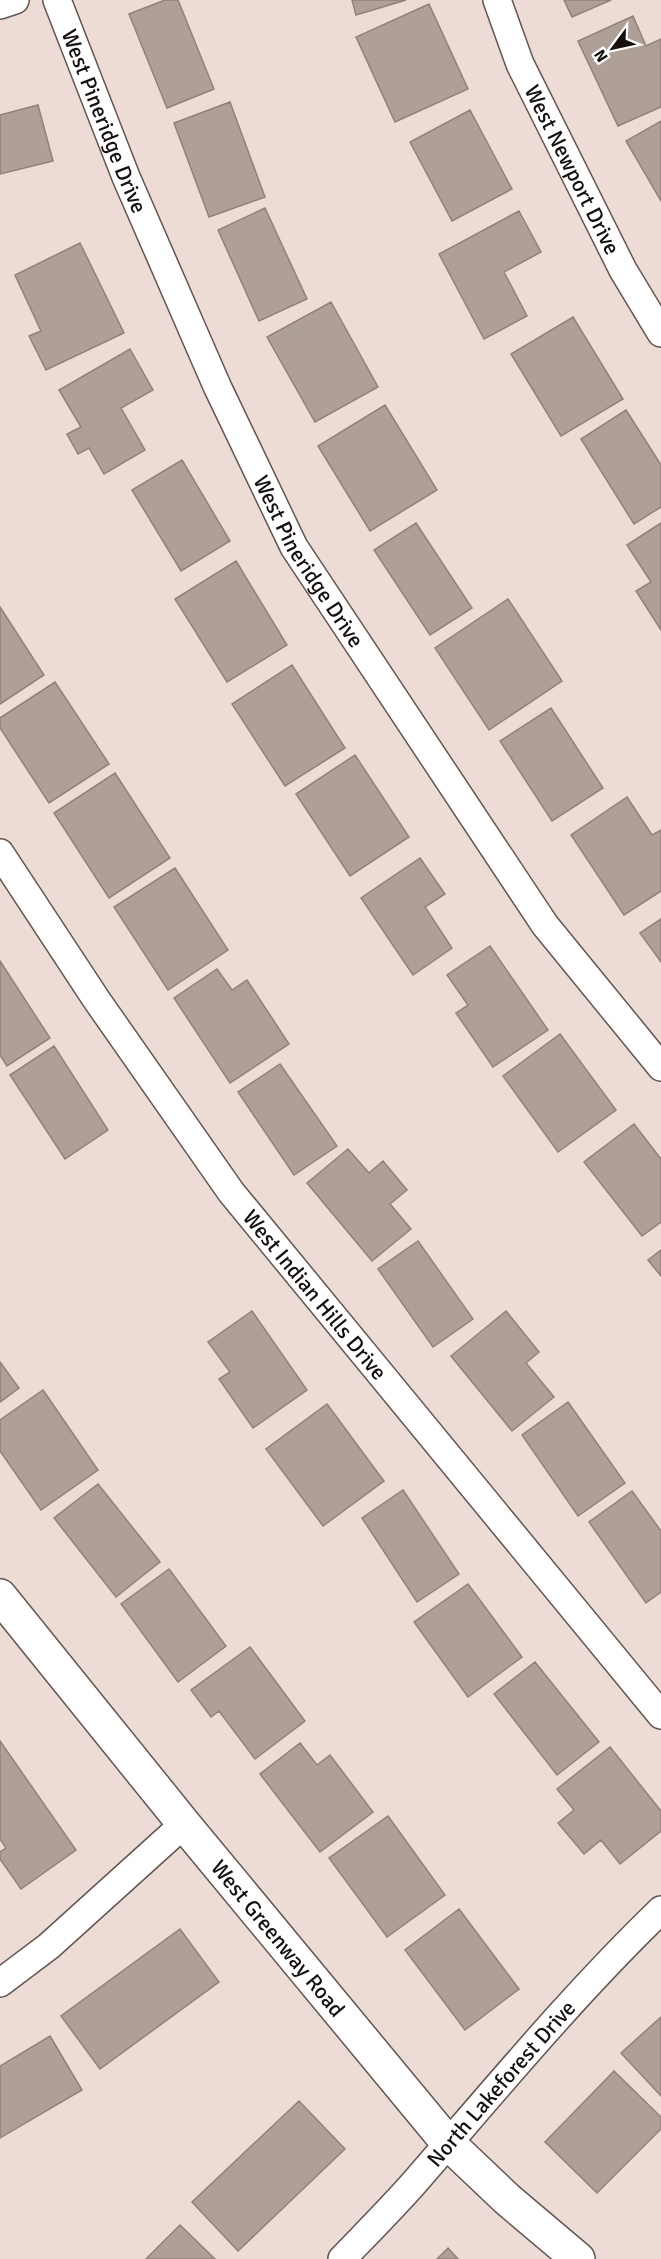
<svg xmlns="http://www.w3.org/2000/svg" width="661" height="2259" viewBox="0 0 661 2259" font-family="Signika,sans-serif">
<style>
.building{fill:#ae9f97;stroke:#90817b;stroke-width:1.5}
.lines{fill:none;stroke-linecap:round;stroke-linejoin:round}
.street-casing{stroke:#63554f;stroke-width:30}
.secondary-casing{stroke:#63554f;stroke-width:36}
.street{stroke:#fff;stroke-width:27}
.secondary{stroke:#fff;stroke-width:33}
.labels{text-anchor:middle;stroke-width:4.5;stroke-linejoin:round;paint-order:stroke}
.street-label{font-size:22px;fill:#15100d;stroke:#fff}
</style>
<rect width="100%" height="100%" fill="#ecdcd5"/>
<!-- building -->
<path class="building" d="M165,0H178L214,89L167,108L129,14Z
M352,0H406L356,15Z
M564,0H611L572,17Z
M429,4L468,89L395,122L356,37Z
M633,16L646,46L661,39V107L618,126L578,41Z
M230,102L265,197L209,217L174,123Z
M38,105L53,161L0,174V115Z
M470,110L512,189L452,221L410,142Z
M661,121V201L626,141Z
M265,208L307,299L259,321L218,230Z
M519,211L541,252L504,272L527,316L484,339L439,254Z
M80,243L124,333L46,370L29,336L41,331L15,275Z
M331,302L378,387L315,422L267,337Z
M573,317L623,399L561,436L511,354Z
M130,349L153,390L121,408L145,450L104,474L89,448L78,454L67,434L81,427L59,390Z
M385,405L437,490L370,531L318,446Z
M626,410L661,465V507L634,524L581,439Z
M182,460L230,541L181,571L132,490Z
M416,523L472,608L430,635L374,550Z
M661,523V630L636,591L651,582L627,545Z
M236,561L287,645L227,682L175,599Z
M508,599L562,681L489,730L435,648Z
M0,607L44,675L0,704Z
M292,665L345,748L285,786L232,704Z
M55,682L109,764L49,803L0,728V718Z
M551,708L603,788L552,821L500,741Z
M355,755L409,837L350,876L296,794Z
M115,773L170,858L109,898L54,813Z
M627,797L652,835L661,830V891L624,915L571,835Z
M420,858L445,894L425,907L452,948L413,975L361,898Z
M175,868L228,950L168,990L114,907Z
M661,919V962L640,933Z
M490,946L548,1030L493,1067L456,1013L468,1005L447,975Z
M0,961L50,1038L7,1066L0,1055Z
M217,969L232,990L247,980L289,1044L230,1083L174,998Z
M560,1034L616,1110L558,1152L503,1076Z
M54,1046L108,1130L65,1159L10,1075Z
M280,1064L337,1146L294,1175L238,1092Z
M634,1124L661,1159V1222L642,1236L584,1162Z
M348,1149L369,1173L383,1161L407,1190L390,1204L411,1229L372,1261L307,1183Z
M418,1241L473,1319L433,1347L378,1269Z
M661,1250V1276L648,1260Z
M252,1311L307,1390L253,1428L219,1379L230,1372L208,1342Z
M506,1311L539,1352L526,1363L554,1397L512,1431L451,1356Z
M0,1362L19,1388L0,1402Z
M43,1390L98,1470L41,1510L0,1451V1420Z
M568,1402L625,1483L578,1516L522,1435Z
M327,1404L384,1481L323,1526L266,1449Z
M98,1484L160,1562L116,1597L54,1518Z
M403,1490L459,1574L417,1602L362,1518Z
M632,1491L661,1531V1592L646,1603L589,1522Z
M169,1569L226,1646L178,1682L121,1604Z
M468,1584L522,1657L468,1697L414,1622Z
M250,1647L305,1721L255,1759L219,1711L211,1717L191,1690Z
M535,1662L599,1742L557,1775L494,1694Z
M0,1741L76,1850L21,1889L0,1859V1852L6,1848L0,1839Z
M300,1743L317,1765L330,1755L373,1812L320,1852L260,1774Z
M610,1747L661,1811V1831L620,1864L601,1840L584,1854L558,1823L574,1810L557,1789Z
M388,1816L445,1895L387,1937L329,1858Z
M459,1909L519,1989L465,2030L405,1950Z
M180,1929L219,1982L100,2069L61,2016Z
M661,2017V2096L621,2053Z
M50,2036L82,2090L0,2138V2066Z
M614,2071L661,2117V2129L597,2193L545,2142Z
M299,2101L345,2149L238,2251L192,2202Z
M180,2225L215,2259H146Z
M448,2248L458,2259H437Z"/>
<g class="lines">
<defs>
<g id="street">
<path id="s1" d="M57,0L126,177L217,386L294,547L545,925L661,1067"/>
<path id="s2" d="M497,0L520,64L623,270L661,333"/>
<path d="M0,5L15,0"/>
<path id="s3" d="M0,853L96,999L231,1192L661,1715"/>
<path d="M0,1983L49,1946L184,1824"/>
<path id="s4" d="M342,2259C366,2234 391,2209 414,2183C494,2091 573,1995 661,1910"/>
</g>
<g id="secondary">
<path id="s5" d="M0,1596L184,1824L448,2143L507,2199L578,2259"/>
</g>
</defs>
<!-- street casing -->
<use href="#street" class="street-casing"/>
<!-- secondary casing -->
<use href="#secondary" class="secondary-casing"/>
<!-- street -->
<use href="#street" class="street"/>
<!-- secondary -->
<use href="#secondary" class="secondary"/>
</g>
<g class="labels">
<!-- street labels -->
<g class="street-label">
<text dy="8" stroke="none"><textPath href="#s1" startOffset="130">West Pineridge Drive</textPath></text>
<text dy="8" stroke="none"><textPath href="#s2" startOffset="186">West Newport Drive</textPath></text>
<text dy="8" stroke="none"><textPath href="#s1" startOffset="616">West Pineridge Drive</textPath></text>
<text dy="8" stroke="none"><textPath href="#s3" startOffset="543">West Indian Hills Drive</textPath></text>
<text dy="8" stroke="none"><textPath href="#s5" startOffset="441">West Greenway Road</textPath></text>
<text dy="8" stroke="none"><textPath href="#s4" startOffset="237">North Lakeforest Drive</textPath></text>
</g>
</g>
<!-- north arrow -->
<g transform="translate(613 48) rotate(237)" stroke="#ffffff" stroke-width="4.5" paint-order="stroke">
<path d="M0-4.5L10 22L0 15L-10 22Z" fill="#15100d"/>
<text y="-9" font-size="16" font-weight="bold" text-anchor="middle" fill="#15100d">N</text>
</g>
</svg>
